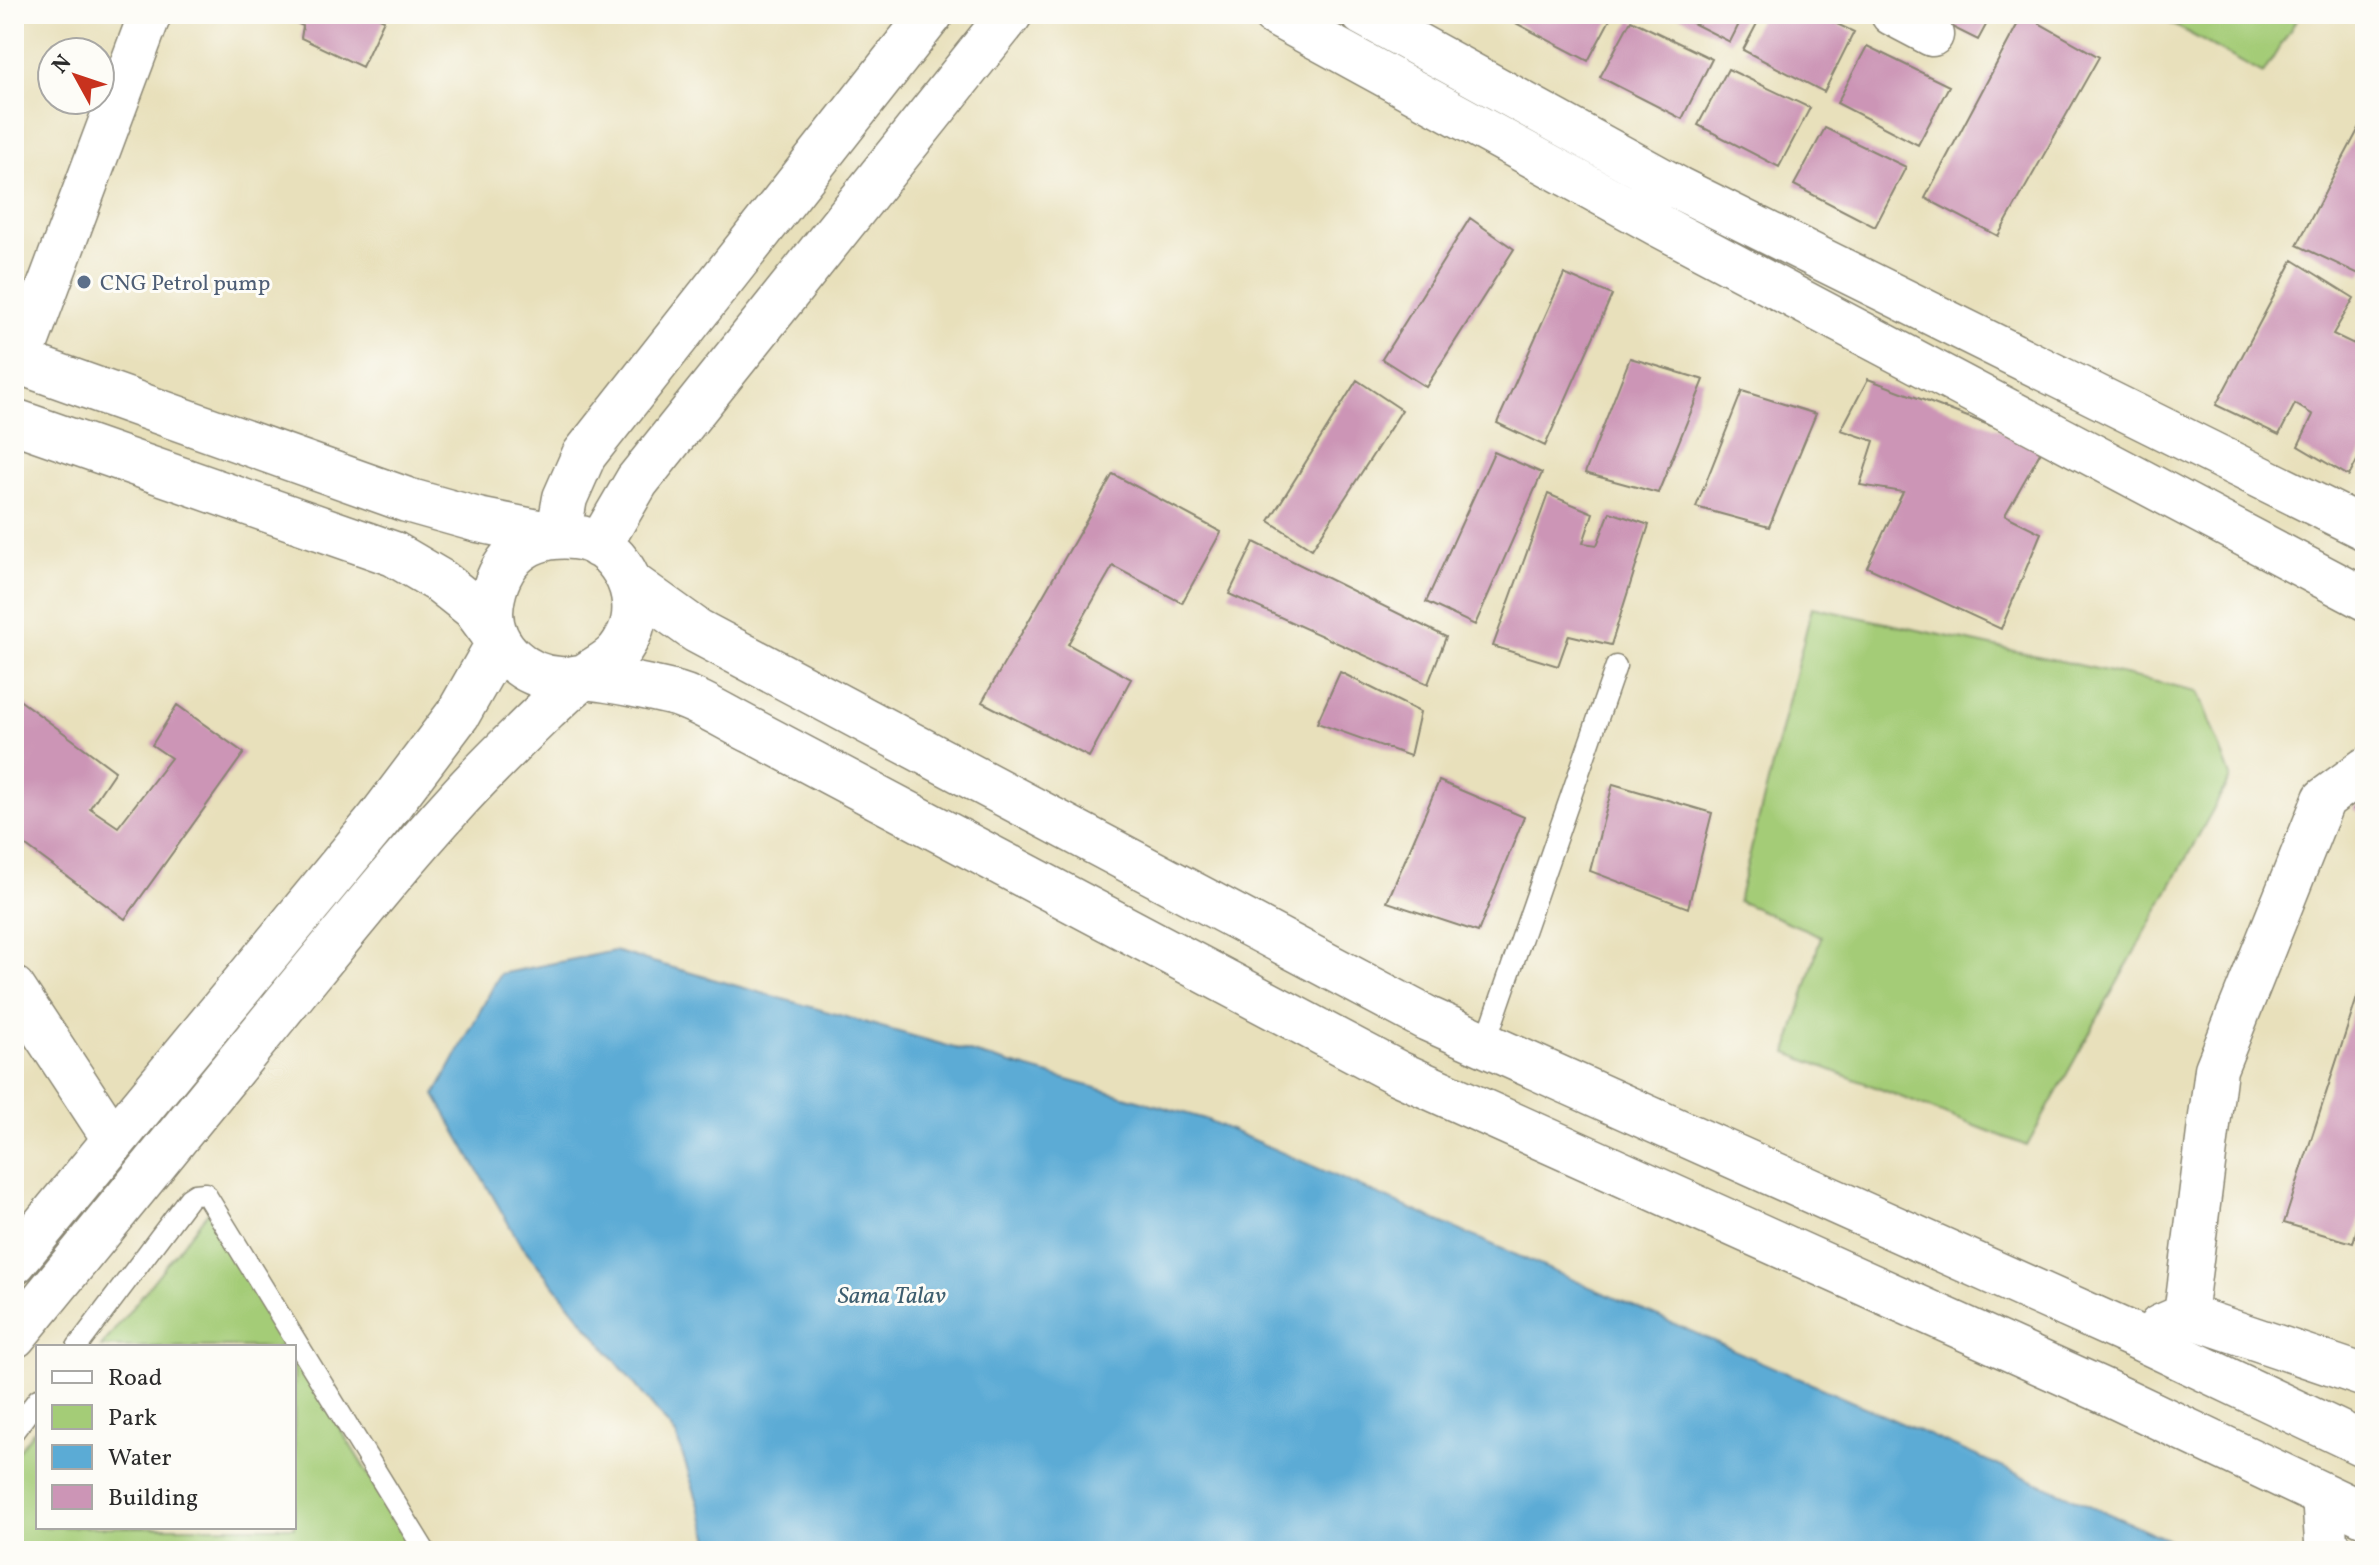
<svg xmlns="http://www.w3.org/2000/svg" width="2379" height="1565" viewBox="0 0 2379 1565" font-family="Vollkorn,serif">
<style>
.green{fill:#a4cc77;stroke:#687c51;stroke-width:2}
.water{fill:#5babd5;stroke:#436b80;stroke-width:2}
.building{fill:#cc95b6}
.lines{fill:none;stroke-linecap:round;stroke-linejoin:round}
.service-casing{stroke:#8a8673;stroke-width:23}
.minor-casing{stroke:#8a8673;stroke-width:45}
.secondary-casing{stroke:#8a8673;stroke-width:47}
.service{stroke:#fff;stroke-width:20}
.minor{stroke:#fff;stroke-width:42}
.secondary{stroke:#fff;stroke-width:44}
.service-dot{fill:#5c6f8a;stroke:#fdfcf7;stroke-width:3}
.labels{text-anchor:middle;stroke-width:6;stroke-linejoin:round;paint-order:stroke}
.service-label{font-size:22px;fill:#4e5e75;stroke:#fdfcf7;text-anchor:start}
.water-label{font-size:24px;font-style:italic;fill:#3e5e6f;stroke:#fdfcf7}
</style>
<rect width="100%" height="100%" fill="#fdfcf7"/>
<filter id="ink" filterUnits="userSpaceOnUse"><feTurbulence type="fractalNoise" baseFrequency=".0125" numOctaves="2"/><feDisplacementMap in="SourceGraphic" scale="16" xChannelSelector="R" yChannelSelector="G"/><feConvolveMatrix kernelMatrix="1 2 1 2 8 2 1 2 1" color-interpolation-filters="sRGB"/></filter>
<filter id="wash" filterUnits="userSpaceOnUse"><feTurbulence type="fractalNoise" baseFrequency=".006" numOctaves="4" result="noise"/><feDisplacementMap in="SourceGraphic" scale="32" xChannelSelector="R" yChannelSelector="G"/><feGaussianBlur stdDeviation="1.8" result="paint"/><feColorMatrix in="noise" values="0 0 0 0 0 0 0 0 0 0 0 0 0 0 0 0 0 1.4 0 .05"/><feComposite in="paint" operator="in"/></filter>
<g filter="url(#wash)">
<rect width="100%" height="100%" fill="#e8e0bb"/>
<!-- green -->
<path class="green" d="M2154,14H2300L2263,74Z
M1812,607L2198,691L2231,777L2027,1146L1787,1053L1821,936L1738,901Z
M208,1212L290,1347H101Z
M294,1353L415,1551H14V1456L38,1426V1527H294Z"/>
<!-- water -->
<path class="water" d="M614,951L1205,1119L2194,1551H714L676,1435L519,1242L435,1095L500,974Z"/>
<g id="blocks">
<!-- building -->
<path class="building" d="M277,14H371L384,20L362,67L301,38L303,26Z
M1510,14H1613L1588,61L1508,19Z
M1675,14H1744L1730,42Z
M1762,14H1816L1854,32L1824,92L1743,50Z
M1926,14H1992L1978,40Z
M2023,14L2099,57L1998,236L1925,198Z
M1631,20L1712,59L1682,119L1600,77Z
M1867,46L1949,86L1918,145L1837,103Z
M1728,69L1810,108L1779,167L1698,125Z
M2365,117V267L2361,275L2297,245Z
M1825,128L1906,167L1875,227L1794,185Z
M1470,218L1514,249L1426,387L1382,359Z
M2293,260L2354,298L2333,334L2354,344L2365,320V446L2349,476L2298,446L2313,415L2295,404L2279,435L2216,405Z
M1564,274L1612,295L1545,446L1497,423Z
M1630,358L1704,380L1658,493L1585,473Z
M1868,379L2044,446L2005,515L2041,533L2001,629L1867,567L1903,492L1860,485L1874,441L1841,430Z
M1357,380L1402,410L1312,549L1269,521Z
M1742,391L1816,414L1769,527L1696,507Z
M1494,452L1542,473L1475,625L1426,602Z
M1113,474L1221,532L1182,603L1113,566L1068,644L1131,679L1089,757L982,702Z
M1548,494L1593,513L1583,543L1597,545L1610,512L1649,525L1611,645L1569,635L1558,666L1493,646Z
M1254,542L1446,637L1428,684L1229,594Z
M1340,672L1420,712L1410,756L1317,723Z
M14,696L115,771L90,808L118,827L171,758L152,745L177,705L244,753L125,919L14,837Z
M1439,781L1524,817L1478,932L1387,902Z
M1613,784L1712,813L1688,908L1590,871Z
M2365,793V816L2354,809Z
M2365,973V1211L2362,1210L2353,1243L2284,1223Z"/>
</g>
</g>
<g filter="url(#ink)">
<use href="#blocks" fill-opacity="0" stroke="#8a8673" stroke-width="2"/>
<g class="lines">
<defs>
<path id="service" d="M1485,1044L1616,666
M77,1347L189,1198L195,1194L205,1193L425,1551
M14,1431L38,1399"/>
<path id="minor" d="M1273,14L1658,225L2365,599
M1362,14L1678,188L2365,529
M1892,14L1932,35
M20,362L150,14
M14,988L114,1140
M2185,1315L2216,1069L2324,799L2365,769
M2160,1326L2185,1315L2365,1376
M2323,1495L2326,1542L2333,1551"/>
<path id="secondary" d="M14,360L407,500L478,520L558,536L565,498L584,455L931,14
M14,421L394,554L440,581L474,608L499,642L458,714L379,819L14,1262
M599,546L637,481L1010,14
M630,583L697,631L1428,1019L2137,1337L2365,1445
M14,1336C102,1229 189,1122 277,1014C336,942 394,869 457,800C486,768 516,739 547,709C558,699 569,688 581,679C603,662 616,662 629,634C647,595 618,541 574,537C552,535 528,540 512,557C498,573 492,591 491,612C491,648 525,678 560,679C568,680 575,677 583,677C610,679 646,687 672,693C698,699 729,720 754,732L1398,1073L2106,1392L2365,1515"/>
</defs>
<!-- service casing -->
<use href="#service" class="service-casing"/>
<!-- minor casing -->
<use href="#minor" class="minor-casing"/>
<!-- secondary casing -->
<use href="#secondary" class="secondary-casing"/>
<!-- service -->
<use href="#service" class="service"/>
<!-- minor -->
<use href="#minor" class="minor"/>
<!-- secondary -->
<use href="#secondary" class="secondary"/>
</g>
</g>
<!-- markers -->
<circle class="service-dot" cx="84" cy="282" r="8"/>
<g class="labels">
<!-- service labels -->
<g class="service-label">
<text x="100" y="290">CNG Petrol pump</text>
</g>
<!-- water labels -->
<g class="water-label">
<text x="892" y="1303">Sama Talav</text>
</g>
</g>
<!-- margin -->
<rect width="2379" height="1565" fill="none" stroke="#fdfcf7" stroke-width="48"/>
<!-- legend -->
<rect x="36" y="1345" width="260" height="184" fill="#fdfcf7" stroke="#a9a8a5" stroke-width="2"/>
<rect x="52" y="1371" width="40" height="12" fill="#ffffff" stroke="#a9a8a5" stroke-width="2"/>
<text x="108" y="1385" font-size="24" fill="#2b2b2b">Road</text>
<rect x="52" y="1405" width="40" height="24" fill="#a4cc77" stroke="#a9a8a5" stroke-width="2"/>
<text x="108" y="1425" font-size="24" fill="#2b2b2b">Park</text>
<rect x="52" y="1445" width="40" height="24" fill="#5babd5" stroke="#a9a8a5" stroke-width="2"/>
<text x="108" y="1465" font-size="24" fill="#2b2b2b">Water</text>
<rect x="52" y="1485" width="40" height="24" fill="#cc95b6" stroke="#a9a8a5" stroke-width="2"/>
<text x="108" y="1505" font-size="24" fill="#2b2b2b">Building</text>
<!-- north arrow -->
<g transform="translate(76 76) rotate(310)"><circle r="38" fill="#fdfcf7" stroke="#a9a8a5" stroke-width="2"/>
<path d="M0-6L14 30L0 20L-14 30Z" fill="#c8321e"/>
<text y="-12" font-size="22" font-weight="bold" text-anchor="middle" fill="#2b2b2b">N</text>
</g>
</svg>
